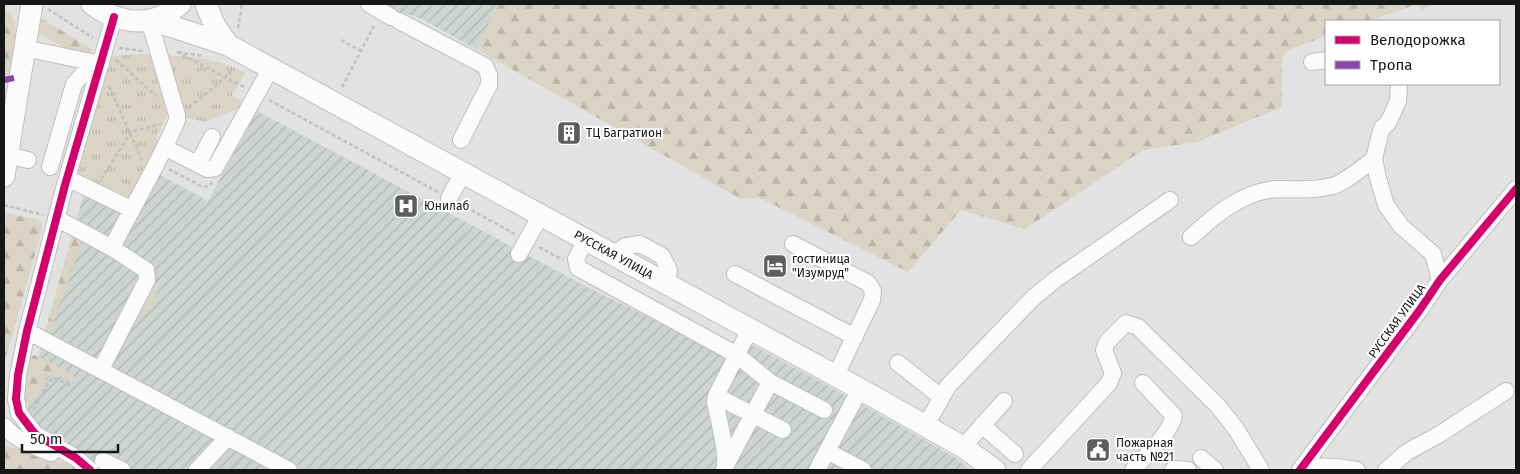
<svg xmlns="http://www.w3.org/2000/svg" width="1520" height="474" viewBox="0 0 1520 474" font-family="'Fira Sans',sans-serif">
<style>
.industrial{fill:url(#industrial-furrows)}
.grass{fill:#dad4c4}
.forest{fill:url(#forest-firs)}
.park{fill:url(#park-tufts)}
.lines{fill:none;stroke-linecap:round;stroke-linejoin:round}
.minor-casing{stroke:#bebfbe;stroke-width:18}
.major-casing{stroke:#bebfbe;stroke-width:23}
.path{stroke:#bfc0bf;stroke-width:2.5;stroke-dasharray:4 2.5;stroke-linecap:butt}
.minor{stroke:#fafbfa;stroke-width:16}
.major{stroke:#fafbfa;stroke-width:21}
.quiet{stroke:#8e44ad;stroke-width:6;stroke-dasharray:12 6;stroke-linecap:butt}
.cycleway-casing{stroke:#fff;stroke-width:11}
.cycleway{stroke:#d6006c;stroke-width:8}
.labels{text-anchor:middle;stroke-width:4;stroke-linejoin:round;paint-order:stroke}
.poi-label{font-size:12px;fill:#151716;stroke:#fff;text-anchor:start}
.street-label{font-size:12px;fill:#151716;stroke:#fff}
</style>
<defs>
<pattern id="industrial-furrows" width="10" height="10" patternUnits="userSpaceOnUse" patternTransform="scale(1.25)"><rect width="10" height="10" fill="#ced4d0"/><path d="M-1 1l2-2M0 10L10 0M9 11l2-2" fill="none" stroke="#b0b5b2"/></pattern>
<pattern id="forest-firs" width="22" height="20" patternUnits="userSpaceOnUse" patternTransform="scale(1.25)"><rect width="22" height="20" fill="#dad4c4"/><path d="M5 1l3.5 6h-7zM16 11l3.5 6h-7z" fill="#bab5a8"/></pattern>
<pattern id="park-tufts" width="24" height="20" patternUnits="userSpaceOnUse" patternTransform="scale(1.25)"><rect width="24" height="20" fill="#dad4c4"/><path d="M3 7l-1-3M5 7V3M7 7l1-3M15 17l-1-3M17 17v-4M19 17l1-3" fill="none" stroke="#bab5a8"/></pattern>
</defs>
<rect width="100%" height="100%" fill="#e1e2e1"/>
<!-- industrial -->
<path class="industrial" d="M381,4H499L476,49L420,18L383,7Z
M257,111L591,289L738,361L748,343L854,400L956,458L970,470H105L94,465L87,455L36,427L29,420L28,403L30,387L84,193L151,170L208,201Z"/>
<!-- grass -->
<path class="grass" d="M155,285L160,287L146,315L140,312Z"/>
<!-- forest -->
<path class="forest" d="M499,4H1431L1422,10L1417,4L1369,21H1326V36L1288,50L1282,58V107L1197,142L1143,150L1025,229L961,210L908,272L760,198L741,199L476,49Z
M4,10C25,17 12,55 9,72L7,77L4,79Z
M41,18L93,50L86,55H79L39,34Z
M7,213L39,220L42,224V230L7,354L4,358V227Z
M73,233L83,240L49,333L46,328Z
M35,355L74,375L72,382L55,374L47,377L36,397L25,405L26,377L32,356Z
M4,445L64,462L66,456L81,470H4Z"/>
<!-- park -->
<path class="park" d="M139,54C176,56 212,55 245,73L232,95L247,105L205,122L168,113L156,138L160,142L131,201L75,173L112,56Z"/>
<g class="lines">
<defs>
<path id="minor" d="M369,4L391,17
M399,21L485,66L489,75V85L461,140
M23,48L101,64
M1312,62L1326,60
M1399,84L1398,101L1388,123L1382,128L1380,134L1374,159L1378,178L1386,205L1401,226L1433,254L1440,280
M166,148L207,169L215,168L271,68
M7,155L28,160
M198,164L212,137
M50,167L74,84L82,75L101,64
M67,178L131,209
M449,198L463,173
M56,218L112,248L146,270L147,280L101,369
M1191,237C1215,215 1244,190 1278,189C1296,189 1314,191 1332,186C1343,184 1364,166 1374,159
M586,239L576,259L578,268L737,355L770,382L824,410
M793,244L868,283L873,291L872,300L836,375
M112,248C133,205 159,164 177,120V115L149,20
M519,254L541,215
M613,254L626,246L640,244L662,256L669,270L667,284
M735,274L855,337
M27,331L289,470
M898,363L941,397
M716,396L783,430
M926,425L948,386L1033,298L1056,279L1170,200
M982,425L1015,454
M4,426C17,441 33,446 51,453
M963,447L1004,401
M827,451L863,470
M1201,458L1215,470
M103,461L122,470
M1304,466L1337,467L1357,470
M725,467L770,382
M90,470L76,458L35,434L19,413L16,399L18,375L27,331L65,185L114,17
M197,470L228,437
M724,470C729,457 718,417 715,402L716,396L750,329
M817,470L860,389
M1029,470L1109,383L1113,373L1104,350L1107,342L1126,323L1138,327L1218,406L1236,429L1261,470
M1133,470C1147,454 1167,438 1174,416L1143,383
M1173,470L1174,469L1188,470
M1300,470L1419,311L1440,280L1516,189
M1386,470L1407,452L1440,434L1506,391"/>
<g id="major">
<path d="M92,4C112,20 141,27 164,15C170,12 175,8 180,4"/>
<path d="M206,4L214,24L228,45"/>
<path id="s1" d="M152,20L228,45L860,389L963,447L995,470"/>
<path d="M4,176L32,4"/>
</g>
</defs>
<!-- minor casing -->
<use href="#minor" class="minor-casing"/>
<!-- major casing -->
<use href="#major" class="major-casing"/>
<!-- path -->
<path class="path" d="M48,9L93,38
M238,28L242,4
M341,40L361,51
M119,48L143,51
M177,52L244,87
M178,52L203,56
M116,60L156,96
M109,86L142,160
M342,87L375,24
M269,100L438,192
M189,107L213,88L235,68
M169,169L201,186C206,187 209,187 212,182
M101,179L131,132L161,124
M460,204L515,234
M4,205L43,215
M539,247L563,260
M34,410L49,381L55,378L72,386"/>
<!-- minor -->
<use href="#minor" class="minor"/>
<!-- major -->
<use href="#major" class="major"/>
<!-- quiet -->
<path class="quiet" d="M4,80L14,78"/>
<defs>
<path id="cycleway" d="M90,470L76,458L35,434L19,413L16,399L18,375L27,331L65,185L114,17
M1300,470L1419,311L1440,280L1516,189"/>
</defs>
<!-- cycleway casing -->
<use href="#cycleway" class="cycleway-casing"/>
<!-- cycleway -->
<use href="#cycleway" class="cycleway"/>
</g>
<!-- icons -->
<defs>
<symbol id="building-square" viewBox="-11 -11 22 22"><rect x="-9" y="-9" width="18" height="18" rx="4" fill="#5c5e5d" stroke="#fff"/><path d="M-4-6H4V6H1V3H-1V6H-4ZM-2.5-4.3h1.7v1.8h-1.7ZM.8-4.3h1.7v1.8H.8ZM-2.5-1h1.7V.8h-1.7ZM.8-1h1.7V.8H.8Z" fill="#fff"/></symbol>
<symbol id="hospital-square" viewBox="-11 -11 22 22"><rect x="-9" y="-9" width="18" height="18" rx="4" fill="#5c5e5d" stroke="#fff"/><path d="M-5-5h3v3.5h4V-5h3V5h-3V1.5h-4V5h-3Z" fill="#fff"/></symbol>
<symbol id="hotel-square" viewBox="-11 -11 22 22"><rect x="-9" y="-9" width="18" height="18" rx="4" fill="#5c5e5d" stroke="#fff"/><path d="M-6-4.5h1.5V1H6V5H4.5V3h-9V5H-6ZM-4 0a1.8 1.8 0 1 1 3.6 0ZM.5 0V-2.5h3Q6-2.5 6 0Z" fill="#fff"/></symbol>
<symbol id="civic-square" viewBox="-11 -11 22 22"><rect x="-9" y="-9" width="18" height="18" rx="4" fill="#5c5e5d" stroke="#fff"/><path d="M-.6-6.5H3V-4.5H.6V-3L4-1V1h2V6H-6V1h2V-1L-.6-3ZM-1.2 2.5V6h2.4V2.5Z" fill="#fff"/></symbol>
</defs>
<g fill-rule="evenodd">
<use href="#building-square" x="555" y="119" width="28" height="28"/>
<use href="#hospital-square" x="392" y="192" width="28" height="28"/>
<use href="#hotel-square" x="761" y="252" width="28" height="28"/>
<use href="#civic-square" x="1084" y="436" width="28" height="28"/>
</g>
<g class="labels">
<!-- poi labels -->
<g class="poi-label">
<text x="586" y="137">ТЦ Багратион</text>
<text x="424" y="210">Юнилаб</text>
<text x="792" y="263">гостиница<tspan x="792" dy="14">"Изумруд"</tspan></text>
<text x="1116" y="447">Пожарная<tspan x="1116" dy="14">часть №21</tspan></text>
</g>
<!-- street labels -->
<g class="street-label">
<text dy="4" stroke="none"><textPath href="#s1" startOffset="519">РУССКАЯ УЛИЦА</textPath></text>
<text transform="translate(1397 321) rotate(-54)" y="4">РУССКАЯ УЛИЦА</text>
</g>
</g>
<!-- border -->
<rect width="1520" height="474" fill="none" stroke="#151716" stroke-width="10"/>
<!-- legend -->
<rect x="1325" y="20" width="175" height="65" fill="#ffffff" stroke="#a1a2a2"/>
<rect x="1335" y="36" width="25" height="8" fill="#d6006c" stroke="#a1a2a2"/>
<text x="1370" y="45" font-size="15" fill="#151716">Велодорожка</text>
<rect x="1335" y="61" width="25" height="8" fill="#8e44ad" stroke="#a1a2a2"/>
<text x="1370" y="70" font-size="15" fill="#151716">Тропа</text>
<!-- scale -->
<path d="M22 444v8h96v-8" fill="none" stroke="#151716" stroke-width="2.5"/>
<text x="30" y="444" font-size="15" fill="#151716" stroke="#ffffff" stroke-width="4" paint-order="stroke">50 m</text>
</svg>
